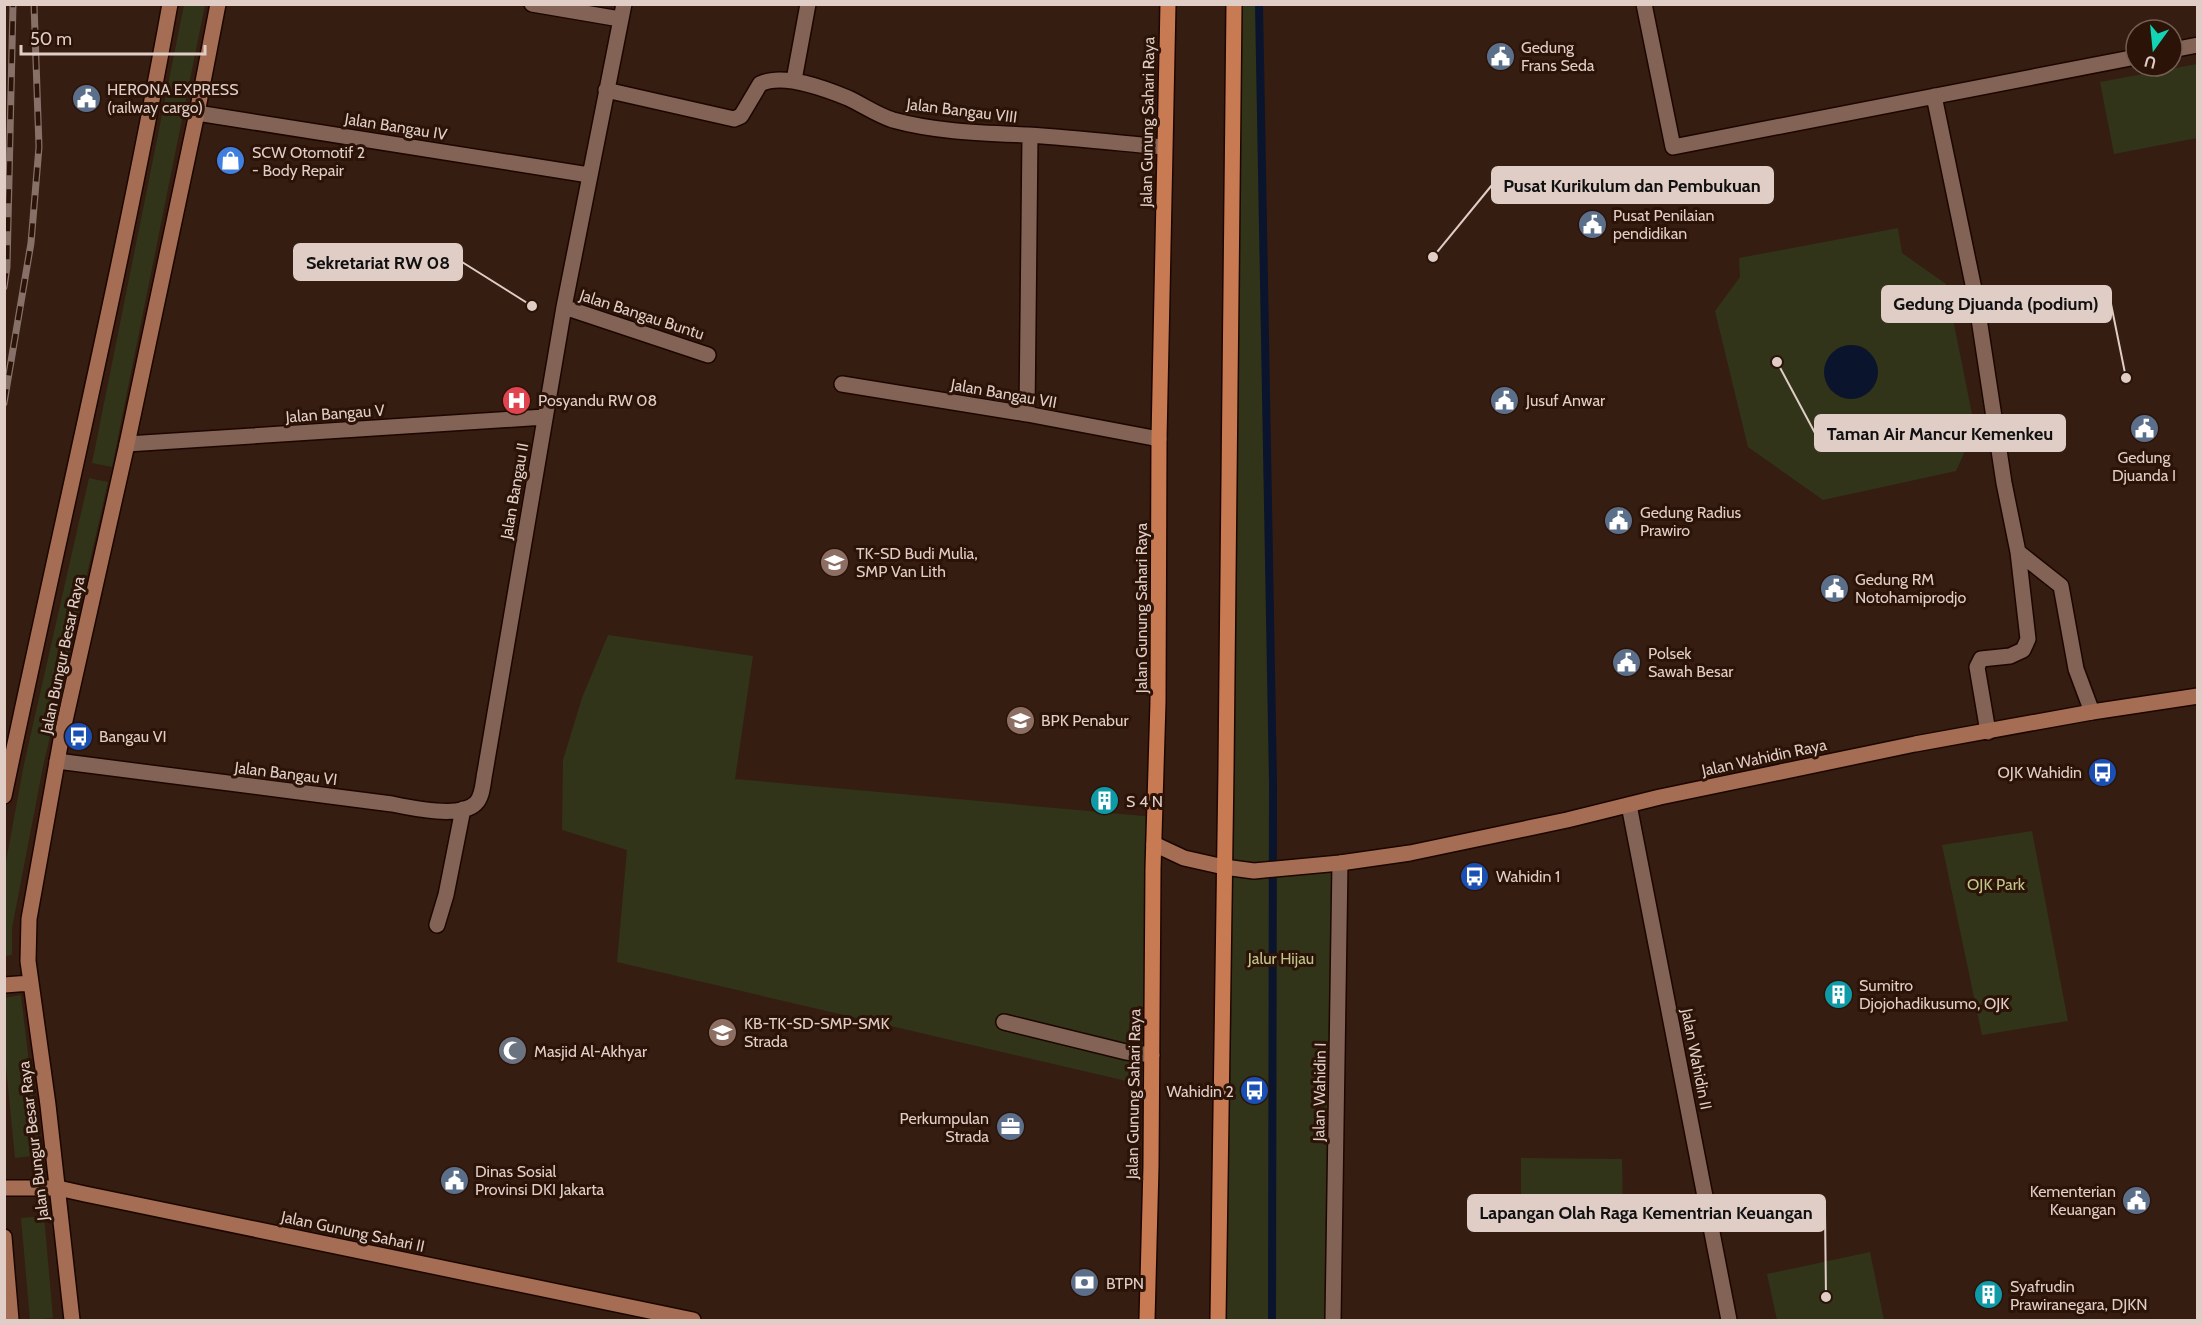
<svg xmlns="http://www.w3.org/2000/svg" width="2202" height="1325" viewBox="0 0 2202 1325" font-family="Cabin,sans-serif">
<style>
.green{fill:#313418;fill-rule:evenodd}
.water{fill:#0a142d}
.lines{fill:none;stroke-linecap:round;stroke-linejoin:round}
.stream{stroke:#0a142d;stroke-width:8}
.street-casing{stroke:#1c0600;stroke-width:18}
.secondary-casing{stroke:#1c0600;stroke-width:18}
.primary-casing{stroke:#1c0600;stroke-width:18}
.street{stroke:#826356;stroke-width:15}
.secondary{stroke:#a56e54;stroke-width:15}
.primary{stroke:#c87a53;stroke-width:15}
.rail-casing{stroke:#867067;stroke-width:7}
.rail{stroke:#2c1308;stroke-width:4.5;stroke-dasharray:14;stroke-linecap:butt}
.labels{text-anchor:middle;stroke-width:6;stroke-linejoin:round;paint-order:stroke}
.poi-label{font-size:16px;fill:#dfcdc6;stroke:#2c1308;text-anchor:start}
.street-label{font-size:16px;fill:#dfcdc6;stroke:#2c1308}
.park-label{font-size:16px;fill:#c0c689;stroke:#2c1308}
.leader{fill:none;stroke:#dfcdc6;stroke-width:2}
.callout-dot{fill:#dfcdc6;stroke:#2c1308;stroke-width:2}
.callout{fill:#dfcdc6;stroke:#dfcdc6;stroke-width:2}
.callout-label{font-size:18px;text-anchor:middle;font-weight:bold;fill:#111}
</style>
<rect width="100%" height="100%" fill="#361d12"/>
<!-- green -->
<path class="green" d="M1259,4L1273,869L1340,863L1333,1320H1218L1234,5Z
M184,5H205L112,467L92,463Z
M2197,64V138L2114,154L2100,82Z
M1898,228L1902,253L1946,284L1975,429L1956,471L1823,500L1748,447L1715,311L1740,277L1739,258ZM1850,345L1860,346L1868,350L1831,391C1818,371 1827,350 1850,345Z
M89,478L108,482L43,767L12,928V955L5,956V867L24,764Z
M608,635L753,656L735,779L1155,817L1152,1087L617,962L627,850L562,830L563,760L582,698Z
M2032,831L2068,1021L1982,1035L1942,845Z
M21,995L40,1155L15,1158L5,1057L4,998Z
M1521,1158L1622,1159L1623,1215L1521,1217Z
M44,1216L53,1318L30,1320L21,1218Z
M1870,1252L1884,1320H1777L1767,1274Z"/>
<!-- water -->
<path class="water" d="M1824 372a27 27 0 1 1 54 0a27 27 0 1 1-54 0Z"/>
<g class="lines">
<!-- stream -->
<path class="stream" d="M1259,4L1273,783L1272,1320"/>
<defs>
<path id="street" d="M532,4L620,19
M1644,4L1673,147L2136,57
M2172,50L2198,45
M794,80L808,4
M606,90L734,119L741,116L760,84C783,72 826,89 848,98C863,105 877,115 893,120C936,132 983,133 1028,135C1074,138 1119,143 1164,147
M1934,96L1976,299L2004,483L2018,552L2028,639L2023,650L2010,656L1981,659L1977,667L1988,732
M197,113L589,175
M564,307L708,355
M842,384L1027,414L1159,439
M1027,414L1030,136
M127,444L545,417
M2018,552L2061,586L2076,669L2092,712
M57,761L392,804C411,808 461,819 476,803C483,796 483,781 485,772L564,307L624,4
M1629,805L1729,1320
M437,925L446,895L463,809
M1004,1022L1126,1052L1152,1055
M1333,1320L1340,863"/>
<path id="secondary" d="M4,796C59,532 122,270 170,4
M1154,844L1184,858L1224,867L1254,871L1340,863L1410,853L1567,820L1660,797L1915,744L2092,712L2198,696
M4,985L31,983
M4,1188H58L85,1194L693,1320
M4,1237L11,1320
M72,1320L48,1105L28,961L29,919L62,734L127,444L197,113L218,4"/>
<path id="primary" d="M1147,1320L1151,1166L1153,869L1158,702L1159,439L1168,4
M1218,1320L1226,769L1234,4"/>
</defs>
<!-- street casing -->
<use href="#street" class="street-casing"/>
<!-- secondary casing -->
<use href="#secondary" class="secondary-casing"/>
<!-- primary casing -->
<use href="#primary" class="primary-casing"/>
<!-- street -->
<use href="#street" class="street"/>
<!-- secondary -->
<use href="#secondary" class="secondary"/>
<!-- primary -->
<use href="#primary" class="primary"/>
<defs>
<path id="rail" d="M4,287L7,267L13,4
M4,403L31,243L39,147L34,4"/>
</defs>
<!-- rail casing -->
<use href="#rail" class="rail-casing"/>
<!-- rail -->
<use href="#rail" class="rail"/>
</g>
<!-- icons -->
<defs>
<symbol id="civic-disc" viewBox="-11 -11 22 22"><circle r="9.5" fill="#5c6f8a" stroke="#2c1308"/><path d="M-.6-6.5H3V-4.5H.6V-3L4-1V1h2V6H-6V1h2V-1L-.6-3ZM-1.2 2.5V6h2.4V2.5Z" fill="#fff"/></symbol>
<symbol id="shop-disc" viewBox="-11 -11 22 22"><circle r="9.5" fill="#3f7fe0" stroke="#2c1308"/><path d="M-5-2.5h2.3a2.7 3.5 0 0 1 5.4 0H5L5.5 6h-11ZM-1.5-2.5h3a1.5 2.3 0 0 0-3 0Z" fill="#fff"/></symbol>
<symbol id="hospital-disc" viewBox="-11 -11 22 22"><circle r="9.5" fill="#e0444e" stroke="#2c1308"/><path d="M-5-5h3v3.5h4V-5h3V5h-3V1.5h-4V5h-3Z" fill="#fff"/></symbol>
<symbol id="school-disc" viewBox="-11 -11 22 22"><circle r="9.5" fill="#8d6e63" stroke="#2c1308"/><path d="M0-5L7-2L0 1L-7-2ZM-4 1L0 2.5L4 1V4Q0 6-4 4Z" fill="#fff"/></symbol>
<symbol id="bus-disc" viewBox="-11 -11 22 22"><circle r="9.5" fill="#1a4fb4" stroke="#2c1308"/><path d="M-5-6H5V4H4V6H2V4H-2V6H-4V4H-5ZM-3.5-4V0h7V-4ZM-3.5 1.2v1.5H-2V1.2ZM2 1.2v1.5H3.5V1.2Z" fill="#fff"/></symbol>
<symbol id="building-disc" viewBox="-11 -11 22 22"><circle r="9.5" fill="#0f9aa8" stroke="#2c1308"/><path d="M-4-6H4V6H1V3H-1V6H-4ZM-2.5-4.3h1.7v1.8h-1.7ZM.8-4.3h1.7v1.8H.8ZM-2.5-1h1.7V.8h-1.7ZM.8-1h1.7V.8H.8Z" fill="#fff"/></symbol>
<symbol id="mosque-disc" viewBox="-11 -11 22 22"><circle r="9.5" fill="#6b7280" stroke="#2c1308"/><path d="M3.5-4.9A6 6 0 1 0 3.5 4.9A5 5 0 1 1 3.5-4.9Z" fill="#fff"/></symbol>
<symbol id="office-disc" viewBox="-11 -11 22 22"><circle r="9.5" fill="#5c6f8a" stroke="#2c1308"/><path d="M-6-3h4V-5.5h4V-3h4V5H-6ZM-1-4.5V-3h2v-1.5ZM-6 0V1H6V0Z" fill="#fff"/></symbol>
<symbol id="bank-disc" viewBox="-11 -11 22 22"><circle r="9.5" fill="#5c6f8a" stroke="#2c1308"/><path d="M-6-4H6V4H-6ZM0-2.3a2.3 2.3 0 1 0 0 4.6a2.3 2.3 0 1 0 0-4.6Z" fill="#fff"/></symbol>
</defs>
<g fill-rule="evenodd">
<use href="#civic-disc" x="1484" y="40" width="33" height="33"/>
<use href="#civic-disc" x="70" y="82" width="33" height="33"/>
<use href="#shop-disc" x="214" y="144" width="33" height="33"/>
<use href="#civic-disc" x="1576" y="208" width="33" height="33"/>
<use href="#hospital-disc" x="500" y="384" width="33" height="33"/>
<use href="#civic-disc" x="1488" y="384" width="33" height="33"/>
<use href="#civic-disc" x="2128" y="412" width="33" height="33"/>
<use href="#civic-disc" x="1602" y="504" width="33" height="33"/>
<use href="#school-disc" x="818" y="546" width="33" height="33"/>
<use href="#civic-disc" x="1818" y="572" width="33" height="33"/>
<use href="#civic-disc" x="1610" y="646" width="33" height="33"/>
<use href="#school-disc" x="1004" y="704" width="33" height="33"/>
<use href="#bus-disc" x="62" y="720" width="33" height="33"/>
<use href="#bus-disc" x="2086" y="756" width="33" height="33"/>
<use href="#building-disc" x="1088" y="784" width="33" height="33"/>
<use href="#bus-disc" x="1458" y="860" width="33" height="33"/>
<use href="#building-disc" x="1822" y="978" width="33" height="33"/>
<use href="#school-disc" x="706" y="1016" width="33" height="33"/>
<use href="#mosque-disc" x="496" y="1034" width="33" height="33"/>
<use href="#bus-disc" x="1238" y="1074" width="33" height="33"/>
<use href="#office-disc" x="994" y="1110" width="33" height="33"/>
<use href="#civic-disc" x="438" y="1164" width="33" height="33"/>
<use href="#civic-disc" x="2120" y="1184" width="33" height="33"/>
<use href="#bank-disc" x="1068" y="1266" width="33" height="33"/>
<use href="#building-disc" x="1972" y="1278" width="33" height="33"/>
</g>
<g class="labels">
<!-- poi labels -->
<g class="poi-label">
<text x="1521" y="53">Gedung<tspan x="1521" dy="18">Frans Seda</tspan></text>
<text x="107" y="95">HERONA EXPRESS<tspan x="107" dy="18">(railway cargo)</tspan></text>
<text x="252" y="158">SCW Otomotif 2<tspan x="252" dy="18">- Body Repair</tspan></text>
<text x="1613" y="221">Pusat Penilaian<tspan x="1613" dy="18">pendidikan</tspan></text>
<text x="538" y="406">Posyandu RW 08</text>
<text x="1526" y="406">Jusuf Anwar</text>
<text x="2144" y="463" text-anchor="middle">Gedung<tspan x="2144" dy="18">Djuanda I</tspan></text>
<text x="1640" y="518">Gedung Radius<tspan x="1640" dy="18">Prawiro</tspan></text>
<text x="856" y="559">TK-SD Budi Mulia,<tspan x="856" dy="18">SMP Van Lith</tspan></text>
<text x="1855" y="585">Gedung RM<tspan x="1855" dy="18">Notohamiprodjo</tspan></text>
<text x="1648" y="659">Polsek<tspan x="1648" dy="18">Sawah Besar</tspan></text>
<text x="1041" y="726">BPK Penabur</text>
<text x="99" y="742">Bangau VI</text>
<text x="2082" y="778" text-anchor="end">OJK Wahidin</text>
<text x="1126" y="807">S 4 N</text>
<text x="1496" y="882">Wahidin 1</text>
<text x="1859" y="991">Sumitro<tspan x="1859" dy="18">Djojohadikusumo, OJK</tspan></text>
<text x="744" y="1029">KB-TK-SD-SMP-SMK<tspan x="744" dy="18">Strada</tspan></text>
<text x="534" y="1057">Masjid Al-Akhyar</text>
<text x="1234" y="1097" text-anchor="end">Wahidin 2</text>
<text x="989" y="1124" text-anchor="end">Perkumpulan<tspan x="989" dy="18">Strada</tspan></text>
<text x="475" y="1177">Dinas Sosial<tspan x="475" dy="18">Provinsi DKI Jakarta</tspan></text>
<text x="2116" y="1197" text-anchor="end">Kementerian<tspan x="2116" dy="18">Keuangan</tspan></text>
<text x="1106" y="1289">BTPN</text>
<text x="2010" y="1292">Syafrudin<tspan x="2010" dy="18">Prawiranegara, DJKN</tspan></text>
</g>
<!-- street labels -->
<g class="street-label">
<text transform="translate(962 110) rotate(7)" y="6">Jalan Bangau VIII</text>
<text transform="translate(1147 122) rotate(-89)" y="6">Jalan Gunung Sahari Raya</text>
<text transform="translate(396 126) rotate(9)" y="6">Jalan Bangau IV</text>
<text transform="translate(642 314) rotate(18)" y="6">Jalan Bangau Buntu</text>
<text transform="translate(1004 393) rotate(10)" y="6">Jalan Bangau VII</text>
<text transform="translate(335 413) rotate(-4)" y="6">Jalan Bangau V</text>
<text transform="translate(514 491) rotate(-80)" y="6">Jalan Bangau II</text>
<text transform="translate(1141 608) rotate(-90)" y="6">Jalan Gunung Sahari Raya</text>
<text transform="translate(62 655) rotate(-78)" y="6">Jalan Bungur Besar Raya</text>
<text transform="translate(1764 757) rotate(-12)" y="6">Jalan Wahidin Raya</text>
<text transform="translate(286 773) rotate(7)" y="6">Jalan Bangau VI</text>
<text transform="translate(1697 1059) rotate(79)" y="6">Jalan Wahidin II</text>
<text transform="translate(1319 1092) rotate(-89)" y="6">Jalan Wahidin I</text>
<text transform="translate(1133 1094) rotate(-89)" y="6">Jalan Gunung Sahari Raya</text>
<text transform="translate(33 1141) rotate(-97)" y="6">Jalan Bungur Besar Raya</text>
<text transform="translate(353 1231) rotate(12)" y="6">Jalan Gunung Sahari II</text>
</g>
<!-- park labels -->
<g class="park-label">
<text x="1996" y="890">OJK Park</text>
<text x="1281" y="964">Jalur Hijau</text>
</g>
</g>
<!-- callouts -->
<path class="leader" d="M1433 257L1492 185M532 306L462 262M2126 378L2111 304M1777 362L1815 433M1826 1297L1825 1213"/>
<g class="callout-dot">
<circle cx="1433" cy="257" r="6"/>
<circle cx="532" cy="306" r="6"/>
<circle cx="2126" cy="378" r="6"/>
<circle cx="1777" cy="362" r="6"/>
<circle cx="1826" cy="1297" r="6"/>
</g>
<g class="callout">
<rect x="1492" y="167" width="281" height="36" rx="6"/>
<rect x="294" y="244" width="168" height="36" rx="6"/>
<rect x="1882" y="286" width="229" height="36" rx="6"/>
<rect x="1815" y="415" width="250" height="36" rx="6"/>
<rect x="1468" y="1195" width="357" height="36" rx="6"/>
</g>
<g class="callout-label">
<text x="1632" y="192">Pusat Kurikulum dan Pembukuan</text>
<text x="378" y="269">Sekretariat RW 08</text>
<text x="1996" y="310">Gedung Djuanda (podium)</text>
<text x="1940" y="440">Taman Air Mancur Kemenkeu</text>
<text x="1646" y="1219">Lapangan Olah Raga Kementrian Keuangan</text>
</g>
<!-- border -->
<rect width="2202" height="1325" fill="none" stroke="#dfcdc6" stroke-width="12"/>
<!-- north arrow -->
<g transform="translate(2154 48) rotate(195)"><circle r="28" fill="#2c1308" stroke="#745d54" stroke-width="1.5"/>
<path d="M0-4.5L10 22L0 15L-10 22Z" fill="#11d5b4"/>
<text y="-9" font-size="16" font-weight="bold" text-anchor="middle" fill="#dfcdc6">U</text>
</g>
<!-- scale -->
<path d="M21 45v9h184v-9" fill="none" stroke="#dfcdc6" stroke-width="3"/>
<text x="30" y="45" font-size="18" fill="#dfcdc6" stroke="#2c1308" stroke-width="4.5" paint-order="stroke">50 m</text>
</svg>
